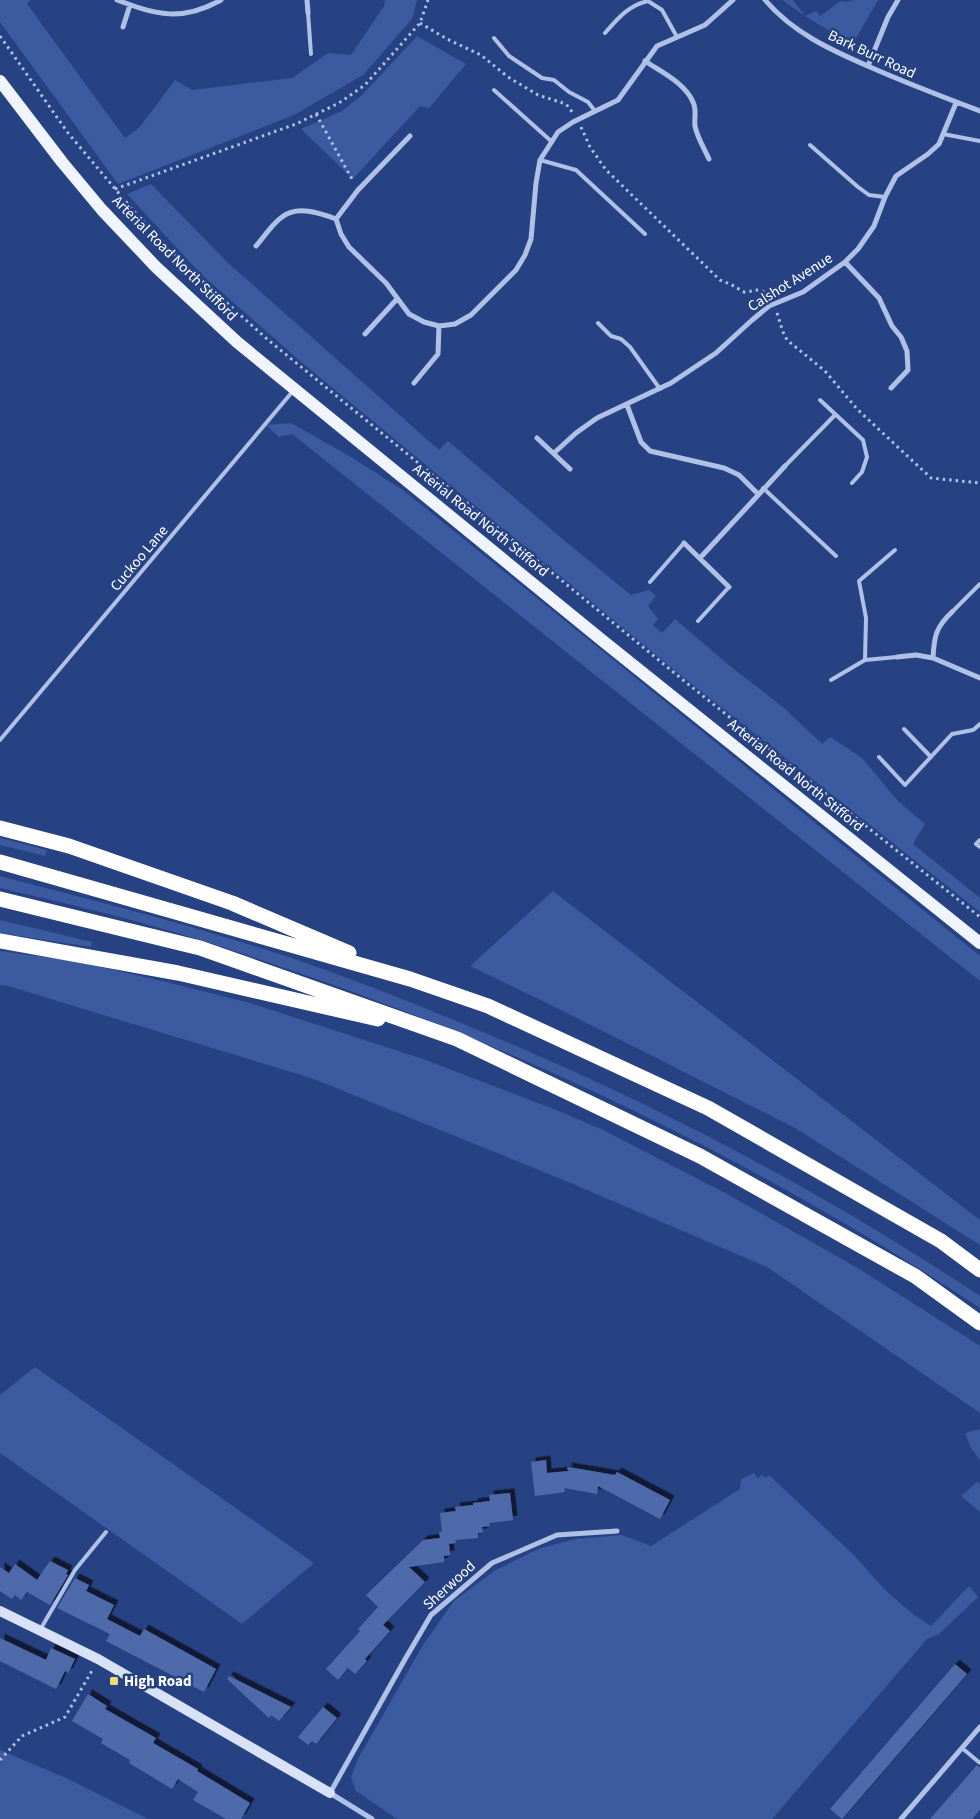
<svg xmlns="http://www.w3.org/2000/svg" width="980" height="1819" viewBox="0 0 980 1819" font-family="'Source Sans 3',sans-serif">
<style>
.green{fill:#3c5a9f}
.building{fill:#506baa;filter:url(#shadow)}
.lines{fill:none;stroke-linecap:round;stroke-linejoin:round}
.path{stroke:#afc1e6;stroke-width:3;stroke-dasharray:2.5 4;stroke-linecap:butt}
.lane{stroke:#afc1e6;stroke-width:4}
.street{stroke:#afc1e6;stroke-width:5}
.secondary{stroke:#d9e1f6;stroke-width:10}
.primary{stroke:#f0f4fd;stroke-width:12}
.highway{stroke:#fff;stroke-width:15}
.poi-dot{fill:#efdc75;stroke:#274282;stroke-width:2}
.labels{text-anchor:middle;stroke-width:5;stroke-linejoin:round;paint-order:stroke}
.street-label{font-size:15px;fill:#fff;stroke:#274282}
.poi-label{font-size:15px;font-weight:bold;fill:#fff;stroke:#274282;text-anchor:start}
</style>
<defs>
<filter id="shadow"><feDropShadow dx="4.5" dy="-4.5" stdDeviation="0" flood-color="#0009"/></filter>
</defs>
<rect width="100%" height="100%" fill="#274282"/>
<!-- green -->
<path class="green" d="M0,0H30L27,4L125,138L139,128L175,80L192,90L292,78L328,53L351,55L384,6L385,0H417L412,19L363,75L294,115L118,184L0,22Z
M782,0H793L805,16L816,11L820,16L841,1L846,2L854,0H878L855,40C838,39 797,11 782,0Z
M417,36L466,64L429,108L420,106L353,179L301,129L342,111L362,95Z
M151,184L228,263L439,450L448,441L559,536L631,595L649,590L656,596L648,606L658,619L653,625L662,633L675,619L730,666L783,707L822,744L830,737L862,758L898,801L925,824L913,844L980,898V912L668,665L300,361L201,274L127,194Z
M291,423L351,457L403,490L980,956V981L292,434L279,437L266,425Z
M0,838L47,850L45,856L0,845Z
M0,876C99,902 198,927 295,959C353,979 410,1002 466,1025C646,1099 818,1188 980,1296V1308C778,1174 559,1065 331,984C277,965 222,946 167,930C112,914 56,901 0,888Z
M553,891L980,1220V1245L795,1128L561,1010L470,966Z
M0,920L92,942L91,947L0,933Z
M0,951L74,961L162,981L250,1003L423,1059L559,1111L603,1130L729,1195L861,1270L980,1346V1413L767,1267L566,1181L314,1079L8,986L0,985Z
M35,1367L314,1563L242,1624L0,1453V1395Z
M980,1429V1460L971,1448L965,1433Z
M754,1473L757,1478L762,1475L766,1478L769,1475L855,1556L885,1590L914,1615L931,1626L969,1586L978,1597L939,1634L927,1639L772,1819H397L356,1791L351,1777L358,1759L423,1645L454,1601L494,1571L538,1549L575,1539L622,1535L651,1546L740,1489L741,1479Z
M977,1482L980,1484V1512L961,1496Z
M0,1750L66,1778L148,1819H0Z"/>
<!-- building -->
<path class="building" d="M546,1460L547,1473L569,1471L567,1469L568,1467L615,1475L617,1472L670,1500L660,1519L598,1486L597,1494L564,1488L565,1492L535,1496L531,1462Z
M510,1493L513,1520L489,1523L490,1526L482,1527L483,1533H478V1538L455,1540L456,1543L449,1544L450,1555L444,1556V1562L409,1567L425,1582L383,1625L390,1631L365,1659L367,1661L355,1674L348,1668L338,1680L326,1669L360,1631L358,1629L378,1607L366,1595L423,1540L440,1538L439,1532H442L440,1513L456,1511L455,1507L473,1505V1503L490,1501L489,1495Z
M50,1561L68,1570L66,1574L68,1575L50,1605L27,1592L21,1600L15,1595L12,1599L0,1591V1567L9,1573L15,1564L37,1580Z
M75,1578L89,1585L86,1591L114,1605L107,1619L140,1636L144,1629L216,1669L204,1692L106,1641L110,1634L57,1608Z
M0,1638L46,1660L51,1648L75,1659L68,1673L65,1671L56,1689L0,1661Z
M955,1664L967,1674L842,1819L830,1809Z
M229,1676L291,1707L279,1721L271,1715L269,1718L227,1679Z
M88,1694L107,1706L105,1709L156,1738L153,1743L198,1769L197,1771L250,1803L241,1819H226L193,1800L198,1792L178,1779L172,1789L129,1763L130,1760L101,1743L103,1739L72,1721Z
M323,1707L337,1718L316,1744L312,1741L308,1745L298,1737Z
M977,1765L980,1767V1810L972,1819H930Z"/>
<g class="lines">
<!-- path -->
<path class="path" d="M420,23L447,39L481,55L508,77L538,95L566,104L573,113
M0,36L68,133L138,216L190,270L267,339L683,680L980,917
M316,114L353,181
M581,127L590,147L606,170L720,280L730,284L744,292C755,292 760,285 768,297
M115,189L296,124L339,103L365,85L420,23L428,0
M777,313L783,332L787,340L825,371L857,409L931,478L980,483
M0,1760L22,1736L65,1717L93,1669"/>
<!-- lane -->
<path class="lane" d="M308,13L311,54
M605,33C618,18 629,5 648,1L662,10L677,37
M494,38L509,56L542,78L554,80L569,92L588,102L595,111
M494,90L551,141
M943,134L980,141
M810,145L858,187L869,195L885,197
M540,160L576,170L645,234
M598,323L611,336L621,339L630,347L660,389
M820,400L863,440L867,457L862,472L852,483
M785,466L835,415
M763,488L836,556
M650,582L684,543
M952,612L980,584
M698,621L729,587
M865,660L866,618L859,581L895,550
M831,680L865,660L897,657
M904,729L931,757
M0,740L293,391
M879,757L905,785L952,734L973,730L980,724
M980,840L976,844L980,847
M40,1630L75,1570L106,1532
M962,1748L980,1763"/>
<!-- street -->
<path class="street" d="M117,0C157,15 181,22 221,0
M307,0L308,13
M765,0C793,33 831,50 870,67C906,83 943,97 980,111
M123,27L130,5
M645,61C661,72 685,83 693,102C697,110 694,118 695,126C697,137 704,148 709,159
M868,66L888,17L898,0
M410,136L358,190L336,219L341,234L349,247L386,283L409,314L424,322L439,326L455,324L471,315L516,270L525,255L531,239L536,183L540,160L558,132L573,122L618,100L657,46L705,25L733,0
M256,246C264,237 272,224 282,217C297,205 320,213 336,219
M845,262L879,298L892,326L901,337L907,351L908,370L891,388
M365,334L397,299
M414,383L438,354L439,326
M627,405L641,442L650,451L724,468L739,475L758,494
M537,438L570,469
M554,453L576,433L597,418L671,383L716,353L751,321L769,306L803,292L845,262L858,249L874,226L885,197L896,176L928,154L939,144L956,103
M684,543L729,587
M700,558L785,466
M897,657L916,655L933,658L980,678
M933,658C934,636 936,627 952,612
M372,1819L330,1793L404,1661L431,1615L492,1563L557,1535L617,1531
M901,1819L980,1727"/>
<!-- secondary -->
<path class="secondary" d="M0,1611L98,1659L330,1793"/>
<!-- primary -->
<path class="primary" d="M0,81L62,162L102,210L156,267L237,342L603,641L980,943"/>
<!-- highway -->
<path class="highway" d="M0,828L69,846L232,903L349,953
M0,862L410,979L488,1006L708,1108L941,1241L980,1270
M0,899L200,948L457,1039L700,1156L915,1276L980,1323
M0,941L178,973L378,1019"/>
</g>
<!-- markers -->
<rect class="poi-dot" x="109" y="1676" width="10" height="10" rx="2.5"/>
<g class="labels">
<!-- street labels -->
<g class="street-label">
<text transform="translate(872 54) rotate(25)" y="5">Bark Burr Road</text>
<text transform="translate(175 258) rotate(45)" y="5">Arterial Road North Stifford</text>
<text transform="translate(790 282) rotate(-32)" y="5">Calshot Avenue</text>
<text transform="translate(481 520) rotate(39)" y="5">Arterial Road North Stifford</text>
<text transform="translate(139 558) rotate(-50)" y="5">Cuckoo Lane</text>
<text transform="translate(796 775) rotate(39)" y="5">Arterial Road North Stifford</text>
<text transform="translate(449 1585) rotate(-42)" y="5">Sherwood</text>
</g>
<!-- poi labels -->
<g class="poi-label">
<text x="124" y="1686">High Road</text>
</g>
</g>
</svg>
